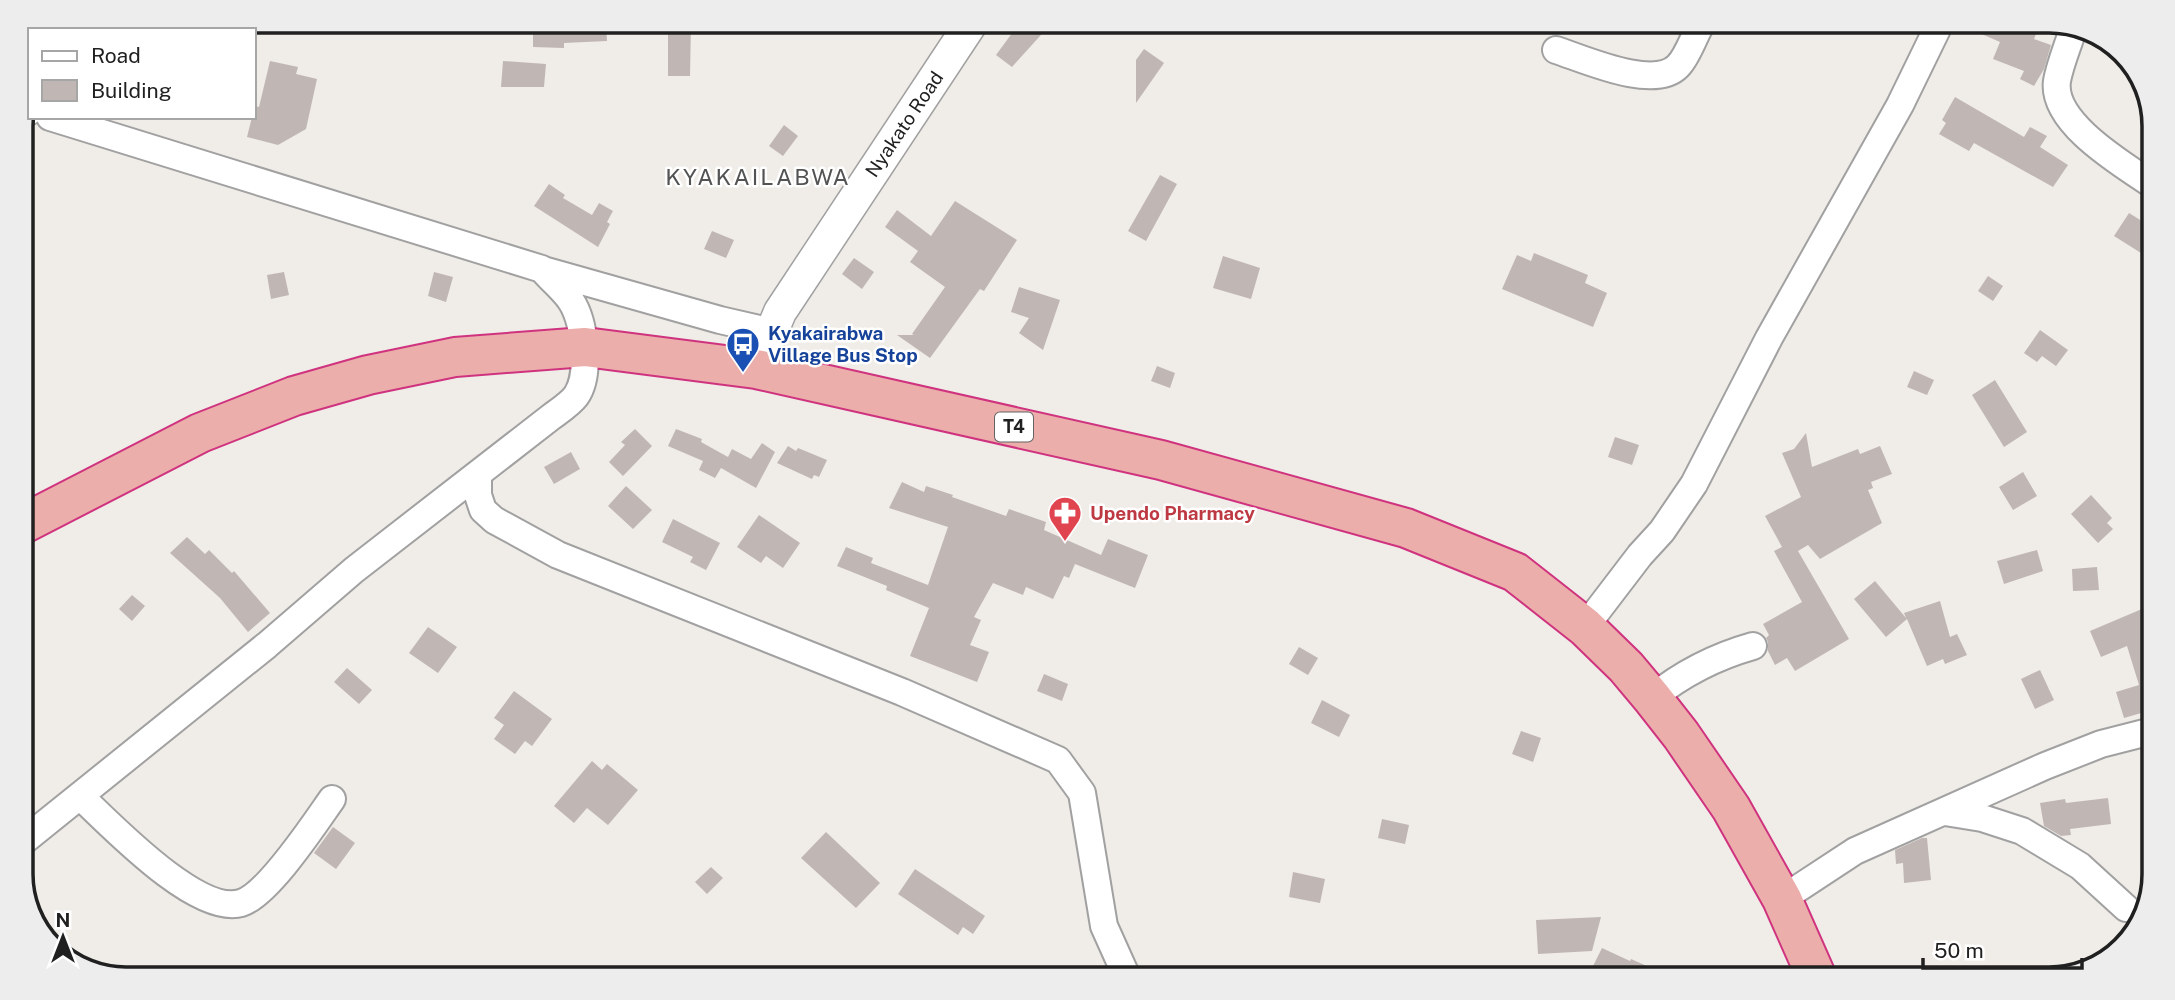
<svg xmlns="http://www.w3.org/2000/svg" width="2175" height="1000" viewBox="0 0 2175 1000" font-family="'Public Sans',sans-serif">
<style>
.building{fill:#c0b7b4}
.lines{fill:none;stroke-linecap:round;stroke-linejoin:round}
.minor-casing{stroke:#a1a1a1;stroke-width:30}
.tertiary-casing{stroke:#a1a1a1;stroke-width:35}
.trunk-casing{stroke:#cf337f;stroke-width:42}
.minor{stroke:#fff;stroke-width:26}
.tertiary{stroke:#fff;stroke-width:32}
.trunk{stroke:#ecaeaa;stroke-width:38}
.labels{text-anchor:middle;stroke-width:5;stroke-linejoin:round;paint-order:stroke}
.shield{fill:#fff;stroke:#636363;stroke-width:2}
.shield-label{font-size:18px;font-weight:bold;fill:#202020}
.street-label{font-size:19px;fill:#202020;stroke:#fff}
.transit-label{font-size:19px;font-weight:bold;fill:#164399;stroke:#fff;text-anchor:start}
.health-label{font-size:19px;font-weight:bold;fill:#be3a42;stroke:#fff;text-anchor:start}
.quarter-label{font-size:23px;letter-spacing:2px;fill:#535353;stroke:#fff}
.rim{fill:none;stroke:#202020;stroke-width:3.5}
</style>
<rect width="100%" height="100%" fill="#f0ece7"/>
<!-- building -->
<path class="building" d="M668,23H691L690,76H668Z
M533,24L606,25L607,41L564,43V48L533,47Z
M1018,25H1050L1012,67L996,55Z
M1970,29H2038L2034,39L2051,45L2044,69L2034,86L2020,79L2024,71L1993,59L2000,42Z
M1144,49L1164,63L1136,103V60Z
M270,61L298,67L296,74L317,79L306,129L278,145L247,137L252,117H254L255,106L259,107Z
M503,61L546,64L544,87H501Z
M1955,97L2024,137L2030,127L2047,136L2040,147L2068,165L2053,187L1974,143L1969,151L1939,134L1946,123L1942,120Z
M784,125L798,136L783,156L769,146Z
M1160,175L1177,184L1146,241L1128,231Z
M549,184L565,195L563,198L592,215L599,203L613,211L607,222L610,224L598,247L534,206Z
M955,201L1017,240L984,291L980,289L930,358L897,335H914L912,334L945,287L910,262L918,251L885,227L897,210L931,236Z
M2129,213L2153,228V235L2141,253L2114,236Z
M712,231L734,240L726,258L704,249Z
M1534,253L1588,275L1585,283L1607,293L1593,327L1502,289L1517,255L1531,261Z
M1223,256L1260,268L1251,299L1213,288Z
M854,258L874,272L862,289L842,274Z
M284,272L289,295L271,299L267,275Z
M434,272L453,277L446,302L428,296Z
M1988,276L2003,286L1993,301L1978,291Z
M1019,287L1060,300L1043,350L1019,333L1029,318L1011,312Z
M2040,330L2068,350L2056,366L2042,356L2037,362L2024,353Z
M1157,366L1175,373L1170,388L1151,381Z
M1914,371L1934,380L1927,395L1907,387Z
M1995,380L2027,432L2004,447L1972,395Z
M635,429L652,446L623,476L609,462L625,445L621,442Z
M676,429L702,439L701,442L728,457L732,449L751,459L762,443L775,452L756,488L721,468L715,478L699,470L703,461L668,446Z
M1806,433L1812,467L1858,449L1860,454L1880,446L1892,474L1871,482L1873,488L1868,490L1882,523L1820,559L1808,545L1798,551L1849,639L1795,671L1787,658L1775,665L1768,651V642L1766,638L1769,635L1763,624L1802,602L1774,551L1782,547L1765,516L1801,497L1782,453L1794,449Z
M1615,437L1639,445L1632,465L1608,457Z
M788,446L796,451L798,448L827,460L819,477L814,475L812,479L777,463Z
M571,452L580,469L554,484L544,467Z
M2023,472L2037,496L2013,510L1999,487Z
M902,482L924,492L926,486L953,495L952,497L1006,516L1009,509L1046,522L1044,530L1101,555L1108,539L1148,555L1135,588L1075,564L1069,578L1064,576L1053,599L1026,587L1023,595L993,583L974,617L981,620L970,645L989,652L977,682L910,656L929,608L886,590L887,586L837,566L846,547L873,558L871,563L928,585L948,527L889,508Z
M626,486L652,510L633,529L608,506Z
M2091,495L2112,518L2107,523L2113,529L2098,543L2071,514Z
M759,515L800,543L783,568L766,556L761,563L737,547Z
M673,519L720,543L706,570L690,562L693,557L662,542Z
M187,537L205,554L209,550L232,573L234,571L270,613L248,632L220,598L170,553Z
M2037,550L2043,571L2004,584L1997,561Z
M2097,567L2099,590L2073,591L2072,569Z
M1875,581L1906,618L1904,613L1940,601L1950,637L1957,634L1967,655L1945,664L1943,659L1927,666L1907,619L1886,637L1854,599Z
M132,595L145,606L132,621L119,609Z
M2149,606L2148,711L2124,718L2116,692L2139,685L2127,646L2101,657L2090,631Z
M428,627L457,647L438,673L409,653Z
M1299,647L1318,658L1308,675L1289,664Z
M347,668L372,690L359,704L334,682Z
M2040,670L2054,700L2035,709L2021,679Z
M1044,674L1068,684L1062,701L1037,691Z
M514,691L552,719L532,746L525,741L515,754L494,739L504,725L494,718Z
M1322,700L1350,715L1339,737L1311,723Z
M1521,731L1541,738L1533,762L1512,754Z
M592,761L602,770L607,764L638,790L608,825L587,808L574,823L554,806Z
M2108,798L2111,824L2070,829L2071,835L2061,836L2044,826L2040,803L2065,799L2066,803Z
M1382,819L1409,825L1405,844L1378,838Z
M333,827L355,843L336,869L314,853Z
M826,832L880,883L856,908L801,858Z
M1922,838H1927L1931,880L1904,883L1903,863L1896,864L1895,850Z
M711,867L723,878L707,894L695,882Z
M915,869L985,916L973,934L963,927L958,935L898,894Z
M1293,872L1325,879L1320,903L1289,897Z
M1601,917L1592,951L1538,954L1536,920Z
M1602,948L1630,961L1631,959L1672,977H1611L1592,968Z"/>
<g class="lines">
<defs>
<path id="minor" d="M2073,29C2068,46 2060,64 2057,81C2051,123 2124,165 2153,185
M1556,50C1584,59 1654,91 1678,66C1687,57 1693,39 1699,28
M26,110L30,111
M543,270L720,320L772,332
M478,476V495L483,510L494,520L558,555L902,692L1058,760L1082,793L1104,926L1126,975
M1585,627L1640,555L1662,531L1694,484L1769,338L1900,105L1937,29
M1652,698C1683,673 1714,657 1753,646
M80,796C111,825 197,916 241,903C268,895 315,823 332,799
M1945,812L1982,818L2022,831L2080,866L2126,908
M21,843L267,645L354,570L551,417C559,411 570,404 576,396C591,375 585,322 571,301C564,290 551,280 542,269L50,117
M1782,899L1855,851L2045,766L2101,744L2148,732"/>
<path id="tertiary" d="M756,369L780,312L970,25"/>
<path id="trunk" d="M21,525L200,433L294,396L368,375L455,357L585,347L756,369L1161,460L1406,528L1515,572L1585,627L1626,667L1652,698L1681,735L1731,808L1782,899L1817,978"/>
</defs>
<!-- minor casing -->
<use href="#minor" class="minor-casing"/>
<!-- tertiary casing -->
<use href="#tertiary" class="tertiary-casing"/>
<!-- trunk casing -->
<use href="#trunk" class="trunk-casing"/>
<!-- minor -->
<use href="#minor" class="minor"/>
<!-- tertiary -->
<use href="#tertiary" class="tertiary"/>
<!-- trunk -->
<use href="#trunk" class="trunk"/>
</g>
<!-- icons -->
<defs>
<symbol id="bus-pin" viewBox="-11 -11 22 30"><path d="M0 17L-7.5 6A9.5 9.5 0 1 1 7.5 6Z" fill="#1a4fb4" stroke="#fff"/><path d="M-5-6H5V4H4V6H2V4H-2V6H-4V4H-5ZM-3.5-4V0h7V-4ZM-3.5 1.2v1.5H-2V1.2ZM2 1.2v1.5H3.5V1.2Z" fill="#fff"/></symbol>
<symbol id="pharmacy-pin" viewBox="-11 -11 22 30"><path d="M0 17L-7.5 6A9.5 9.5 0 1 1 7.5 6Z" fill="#e0444e" stroke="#fff"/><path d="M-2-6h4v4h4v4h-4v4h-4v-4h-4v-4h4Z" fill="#fff"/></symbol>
</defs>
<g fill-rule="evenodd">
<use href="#bus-pin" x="724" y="325" width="38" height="52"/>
<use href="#pharmacy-pin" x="1046" y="494" width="38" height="52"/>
</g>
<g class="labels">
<!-- shield labels -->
<rect class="shield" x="995" y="412.5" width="38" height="29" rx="5"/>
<g class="shield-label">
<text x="1014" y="433">T4</text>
</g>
<!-- street labels -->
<g class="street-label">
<text transform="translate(904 124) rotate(-56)" y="7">Nyakato Road</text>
</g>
<!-- transit labels -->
<g class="transit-label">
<text x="768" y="340">Kyakairabwa<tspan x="768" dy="22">Village Bus Stop</tspan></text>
</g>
<!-- health labels -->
<g class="health-label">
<text x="1090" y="520">Upendo Pharmacy</text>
</g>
<!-- quarter labels -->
<g class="quarter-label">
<text x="758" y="185">KYAKAILABWA</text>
</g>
</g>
<!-- crop -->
<path d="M0 0H2175V1000H0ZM126 33H2049A93 93 0 0 1 2142 126V874A93 93 0 0 1 2049 967H126A93 93 0 0 1 33 874V126A93 93 0 0 1 126 33Z" fill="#ededed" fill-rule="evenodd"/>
<path class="rim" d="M126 33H2049A93 93 0 0 1 2142 126V874A93 93 0 0 1 2049 967H126A93 93 0 0 1 33 874V126A93 93 0 0 1 126 33Z"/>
<!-- legend -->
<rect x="28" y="28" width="228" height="91" fill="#ffffff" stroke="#a6a6a6" stroke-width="2"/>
<rect x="42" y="51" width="35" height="10" fill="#ffffff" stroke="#a6a6a6" stroke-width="2"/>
<text x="91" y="63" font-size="21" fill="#202020">Road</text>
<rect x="42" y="80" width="35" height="21" fill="#c0b7b4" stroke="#a6a6a6" stroke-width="2"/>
<text x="91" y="98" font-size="21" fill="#202020">Building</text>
<!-- north arrow -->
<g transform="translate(63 937)" stroke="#ffffff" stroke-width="5" paint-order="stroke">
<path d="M0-5L12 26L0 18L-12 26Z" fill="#202020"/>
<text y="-10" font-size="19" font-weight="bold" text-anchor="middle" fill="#202020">N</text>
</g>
<!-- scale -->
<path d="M1923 958v10h159v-10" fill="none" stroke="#202020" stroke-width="3.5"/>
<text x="1934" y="958" font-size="21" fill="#202020" stroke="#ffffff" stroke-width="5" paint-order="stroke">50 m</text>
</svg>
